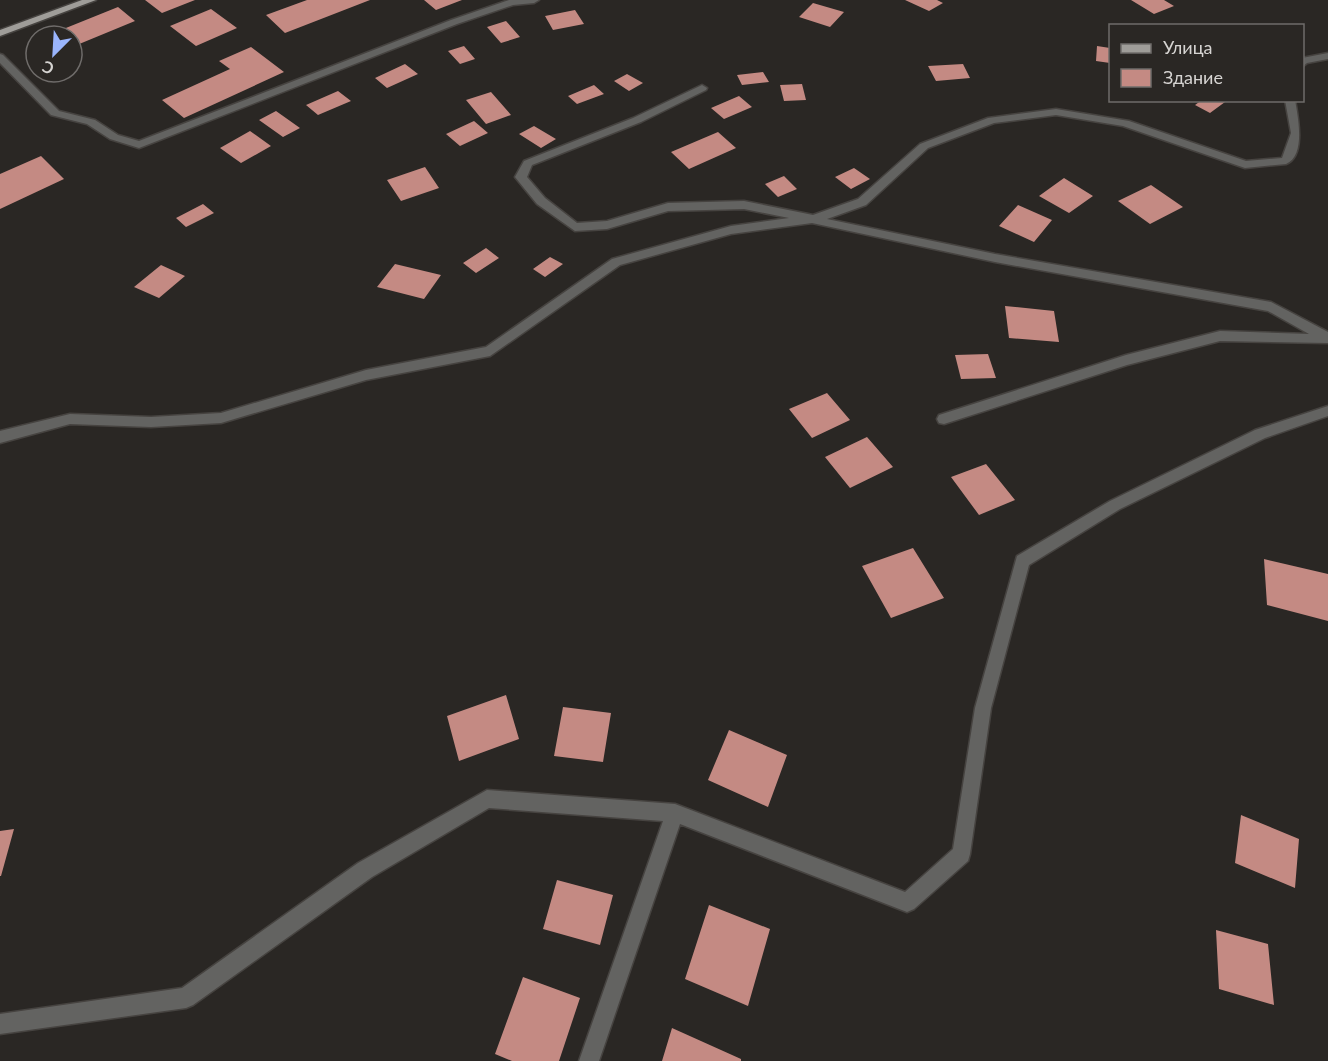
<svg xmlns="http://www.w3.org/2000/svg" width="1328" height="1061" viewBox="0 0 1328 1061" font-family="Lato,sans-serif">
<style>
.building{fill:#c48a83}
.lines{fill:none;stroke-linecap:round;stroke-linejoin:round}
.minor-casing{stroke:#464340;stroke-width:3}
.major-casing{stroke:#464340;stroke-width:3}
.minor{fill:#636361;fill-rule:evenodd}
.major{fill:#9f9d99;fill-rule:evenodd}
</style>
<rect width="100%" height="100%" fill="#2a2724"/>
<!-- building -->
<path class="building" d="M145,0H195L162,13Z
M307,0H370L285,33L266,15Z
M424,0H462L436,10Z
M905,0H937L943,3L929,11Z
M1131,0H1164L1174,6L1154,14Z
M813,3L844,12L830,27L799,17Z
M118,7L135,21L72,47V36H46Z
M211,9L237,28L196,46L170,26Z
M575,10L584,24L553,30L545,16Z
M506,21L520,37L501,43L487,27Z
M464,46L475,59L460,64L448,51Z
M1097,46L1110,48V63L1096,61Z
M251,47L284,72L184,118L162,100L230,69L219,61Z
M405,64L418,74L387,88L375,78Z
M963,64L970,78L936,81L928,66Z
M763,72L769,82L742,85L737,75Z
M627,74L643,83L629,91L614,81Z
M802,84L806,100L784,101L780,85Z
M594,85L604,94L577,104L568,96Z
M338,91L351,101L318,115L306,105Z
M491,92L511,115L486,124L466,100Z
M739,96L752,107L724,119L711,108Z
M1202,100H1223L1225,102L1210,113L1195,105Z
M276,111L300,128L283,137L259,120Z
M474,121L488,133L460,146L446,134Z
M534,126L556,139L541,148L519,134Z
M250,131L271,146L241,163L220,148Z
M718,132L736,148L689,169L671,152Z
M41,156L64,179L0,209V174Z
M425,167L439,188L401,201L387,180Z
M854,168L870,179L851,189L835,177Z
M784,176L797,189L778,197L765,184Z
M1064,178L1093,196L1069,213L1039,196Z
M1151,185L1183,207L1150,224L1118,201Z
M203,204L214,213L186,227L176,218Z
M1018,205L1052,220L1034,242L999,226Z
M486,248L499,258L476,273L463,263Z
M550,257L563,264L545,277L533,269Z
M395,264L441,275L424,299L377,287Z
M161,265L185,276L159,298L134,287Z
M1005,306L1054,311L1059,342L1009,338Z
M988,354L996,378L961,379L955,355Z
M827,393L850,420L812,438L789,409Z
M867,437L893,467L850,488L825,457Z
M986,464L1015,500L979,515L951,477Z
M913,548L944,598L891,618L862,566Z
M1264,559L1328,574V621L1267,605Z
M506,695L519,739L459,761L447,716Z
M563,707L611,713L603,762L554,756Z
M729,730L787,755L768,807L708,780Z
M1241,815L1299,839L1295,888L1235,863Z
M14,829L1,876H0V831Z
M557,880L613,895L600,945L543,929Z
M709,905L770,929L748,1006L685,979Z
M1216,930L1268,944L1274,1005L1219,989Z
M523,977L580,998L559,1061H512L495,1054Z
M672,1028L741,1059V1061H662Z"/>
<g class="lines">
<defs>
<path id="minor" d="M509,0H539L534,3L513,5L457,24L139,148L110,139L87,124L51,115L0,63V54L3,55L59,111L95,120L118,135L139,141L451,20Z
M1328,53V59L1307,63L1302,67V58Z
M702,85L707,88L706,90L641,122L532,165L527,177L545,198L577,223L607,221L668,203L744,201L813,215L858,199L920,144L988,118L1056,109L1129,121L1246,161L1282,158L1291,133L1285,100H1295C1298,117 1306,156 1286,164L1245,168L1123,126L1056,115L994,123L928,148L866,205L827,219L995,254L1271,302L1328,332V343L1220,341L1127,365L944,424L939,423L937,419L939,415L1126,355L1220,331L1309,334L1268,311L995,262L812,223L731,234L620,265L490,356L366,380L221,423L151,427L70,424L0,443V431L70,414L151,417L221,413L366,370L486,347L612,259L731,226L789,218L744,209L668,211L607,229L575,231L537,204L515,177L524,161L633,118Z
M1328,406V416L1265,438L1120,509L1029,565L991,708L970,854L968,861L914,909L907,912L680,824L599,1061H579L663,821L489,808L372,877L193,1005L186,1008L0,1034V1014L182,988L358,863L487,790L675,804L905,892L953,849L975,708L1017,556L1110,501L1255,430Z"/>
<path id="major" d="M82,0H96L0,36V30Z"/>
</defs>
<!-- minor casing -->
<use href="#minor" class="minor-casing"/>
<!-- major casing -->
<use href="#major" class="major-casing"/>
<!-- minor -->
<use href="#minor" class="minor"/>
<!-- major -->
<use href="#major" class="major"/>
</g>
<!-- legend -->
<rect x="1109" y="24" width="195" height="78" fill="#2a2724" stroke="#6f6c6a" stroke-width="1.5"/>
<rect x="1121" y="44" width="30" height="9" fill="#9f9d99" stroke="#6f6c6a" stroke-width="1.5"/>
<text x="1163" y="54" font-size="18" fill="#d6d4d2">Улица</text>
<rect x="1121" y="69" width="30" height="18" fill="#c48a83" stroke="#6f6c6a" stroke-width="1.5"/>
<text x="1163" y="84" font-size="18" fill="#d6d4d2">Здание</text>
<!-- north arrow -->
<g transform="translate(54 54) rotate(204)"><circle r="28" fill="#2a2724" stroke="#6f6c6a" stroke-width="1.5"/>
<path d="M0-4.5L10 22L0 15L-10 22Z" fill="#9ab5fd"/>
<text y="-9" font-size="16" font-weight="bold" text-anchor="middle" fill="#d6d4d2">С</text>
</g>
</svg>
